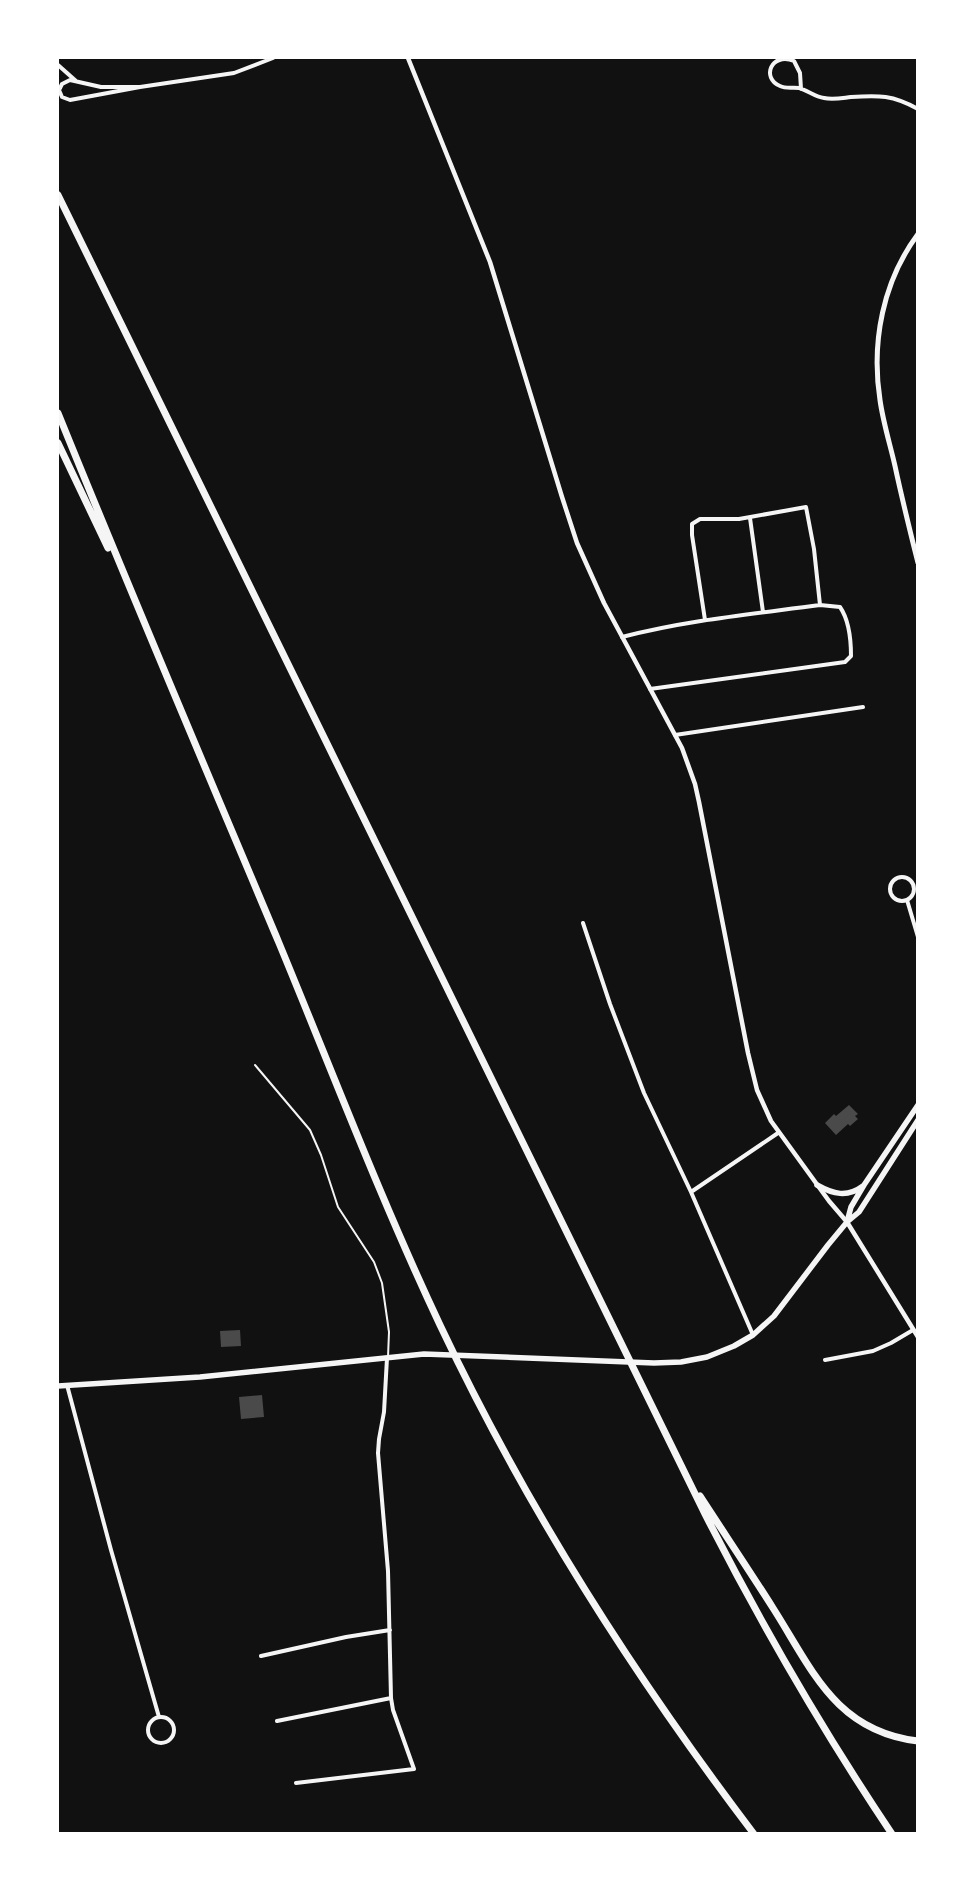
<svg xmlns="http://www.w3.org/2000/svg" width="975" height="1891" viewBox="0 0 975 1891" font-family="Jost,sans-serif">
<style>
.building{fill:#4a4a4a}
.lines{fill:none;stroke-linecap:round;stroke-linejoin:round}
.service{stroke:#f5f5f5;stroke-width:2}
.minor{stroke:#f5f5f5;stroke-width:4}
.tertiary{stroke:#f5f5f5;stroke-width:4.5}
.secondary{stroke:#f5f5f5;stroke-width:5}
.primary{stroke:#f5f5f5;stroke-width:5.5}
.motorway{stroke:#f5f5f5;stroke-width:7}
</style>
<rect width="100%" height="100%" fill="#111"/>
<!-- building -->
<path class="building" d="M849,1105L858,1114L855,1116L858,1119L850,1126L848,1124L836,1135L825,1123L834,1114L836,1116Z
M240,1330L241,1346L221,1347L220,1331Z
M262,1395L264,1417L241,1419L239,1397Z"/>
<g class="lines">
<!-- service -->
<path class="service" d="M255,1065L310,1130L321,1155L338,1207L374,1262L382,1283L389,1332L388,1357"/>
<!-- minor -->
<path class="minor" d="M58,65L76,81
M140,87L70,100L62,97L59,90L62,84L70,80L101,87H140L234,73L273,58
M801,89L800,73L794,61C771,52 761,78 780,86C786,89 793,87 799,88C807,90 815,97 824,98C833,100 842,98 851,97C879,95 893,95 918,109
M750,518L763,612
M622,637C688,620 753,614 820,605L814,549L806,507L739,519H700L692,524V535L705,620
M650,689L845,662L851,656C851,640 849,620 840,607L820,605
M675,735L863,707
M890 889a12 12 0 1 1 24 0a12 12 0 1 1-24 0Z
M907,900L918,937
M583,923L610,1004L644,1093L691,1192L753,1335
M691,1192L778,1133
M825,1360L873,1351L891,1343L913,1330
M67,1385L111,1550L159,1717
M261,1656L346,1637L390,1630
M148 1730a13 13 0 1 1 26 0a13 13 0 1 1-26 0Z
M277,1721L391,1698
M296,1783L414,1769L393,1710L391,1698L388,1571L378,1453L379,1439L384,1412L387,1358"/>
<!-- tertiary -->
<path class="tertiary" d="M408,58L490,262L562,497L577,543L604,603L682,748L695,784L699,802L748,1053L757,1090L771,1121L829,1201L847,1222L918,1337"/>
<!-- secondary -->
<path class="secondary" d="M918,234C883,281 871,342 880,400C883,422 890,444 895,466C902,499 910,531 918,563"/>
<!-- primary -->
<path class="primary" d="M817,1185C833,1194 847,1198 863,1186
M847,1222L851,1207L864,1185L918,1105
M58,1386L200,1377L424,1354L654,1363L681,1362L707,1357L734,1346L753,1335L774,1316L828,1245L847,1222L859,1212L918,1120"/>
<!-- motorway -->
<path class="motorway" d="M58,195L705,1514C761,1624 823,1731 892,1834
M58,413C130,591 205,767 279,943C332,1071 381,1200 440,1325C525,1505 634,1676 754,1834
M58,443L108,548
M700,1496C724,1533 749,1570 773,1608C812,1669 835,1731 918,1741"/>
</g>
<!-- border -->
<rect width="975" height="1891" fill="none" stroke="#ffffff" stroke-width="118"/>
</svg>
